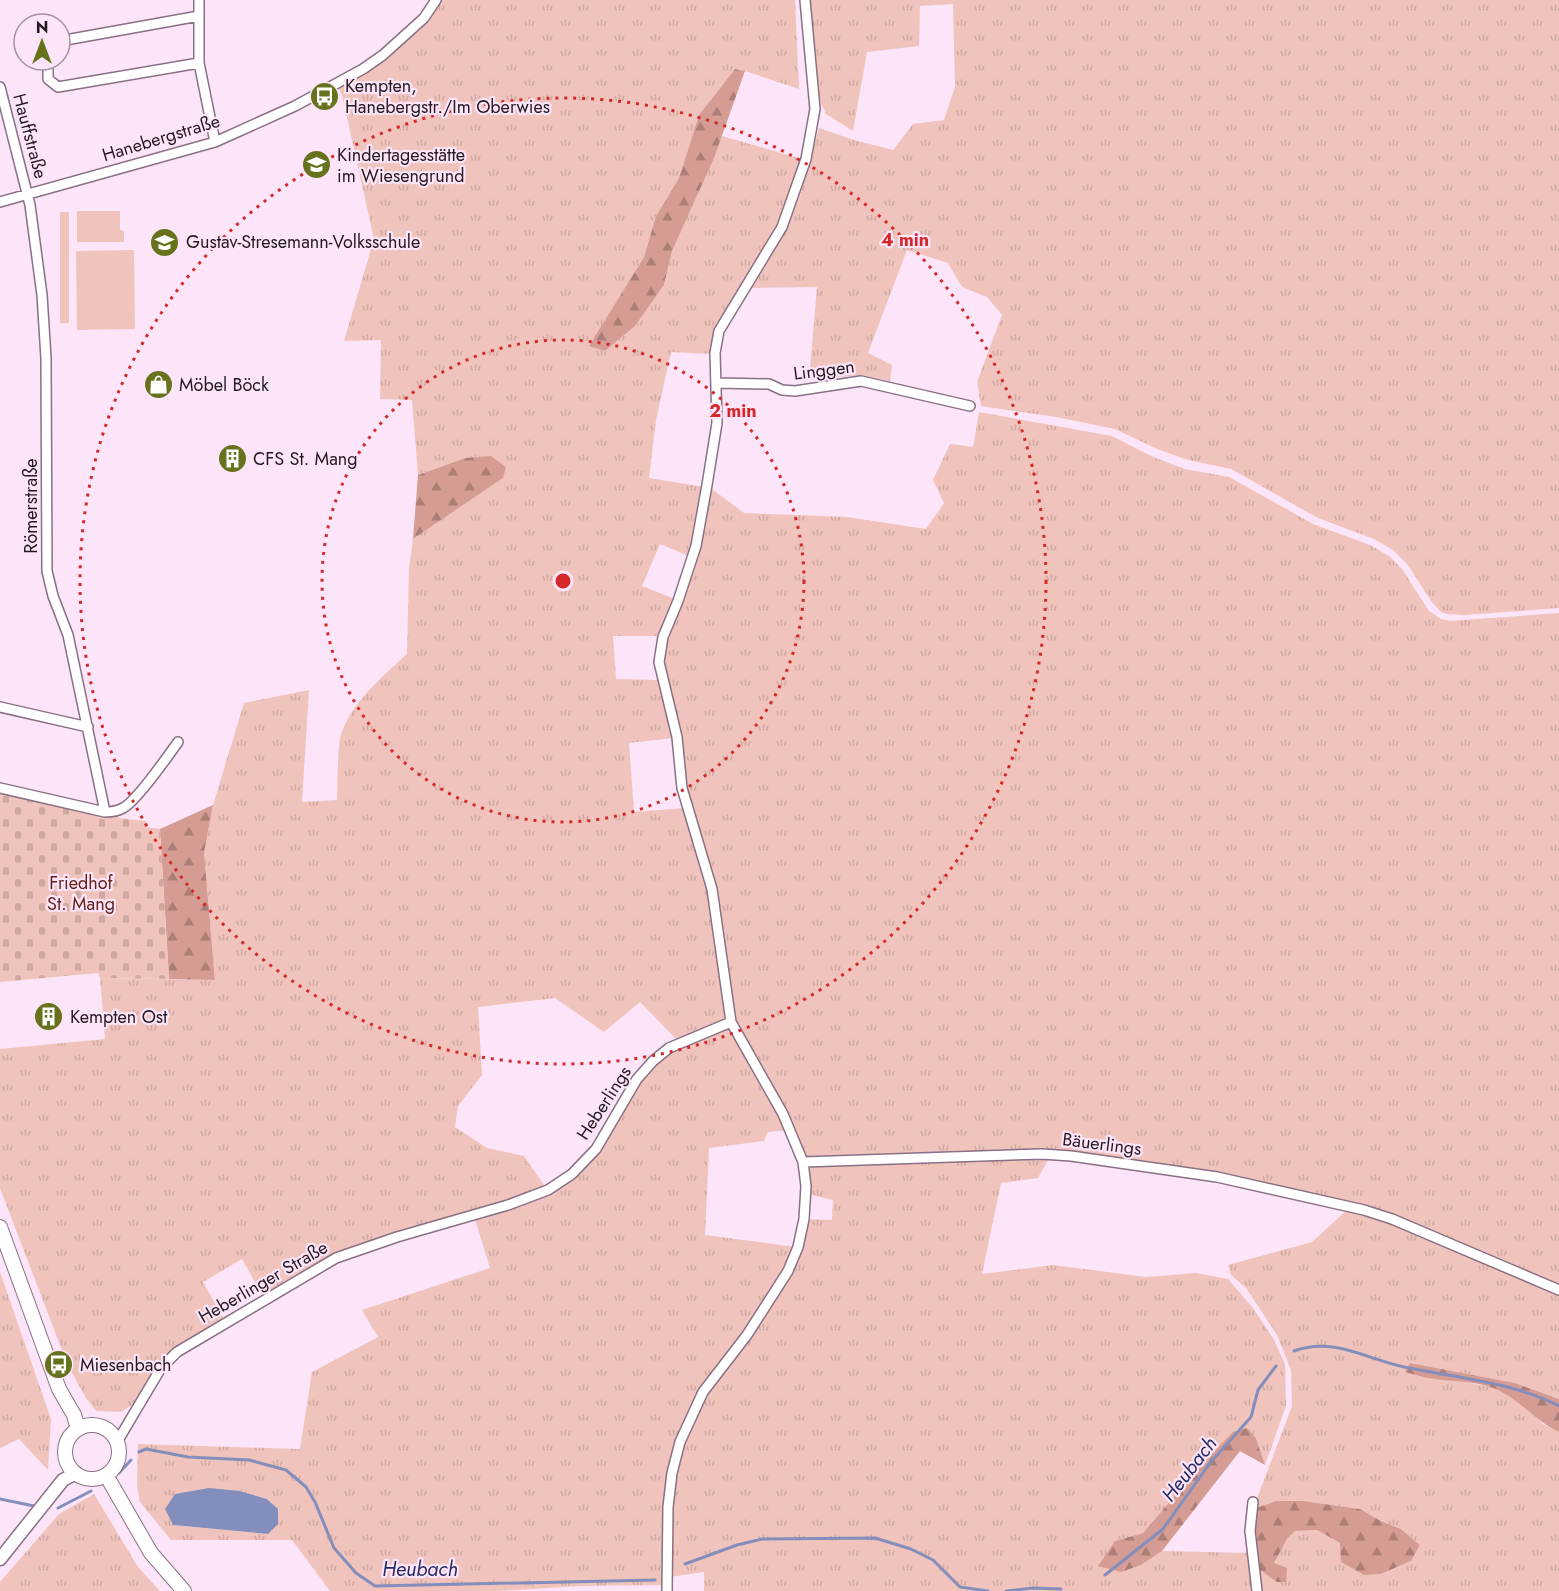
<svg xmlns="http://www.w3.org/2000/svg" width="1559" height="1591" viewBox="0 0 1559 1591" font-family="Jost,sans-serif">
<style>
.grass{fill:url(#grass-tufts);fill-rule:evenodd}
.forest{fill:url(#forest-firs)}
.cemetery{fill:url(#cemetery-stones)}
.pitch{fill:#f0c4bc}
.water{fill:#838ebc}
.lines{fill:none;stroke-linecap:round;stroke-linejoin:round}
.stream{stroke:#838ebc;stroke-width:3}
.minor-casing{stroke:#897085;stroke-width:12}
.tertiary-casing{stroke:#897085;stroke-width:15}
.secondary-casing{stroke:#897085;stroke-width:16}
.minor{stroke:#fff;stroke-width:9}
.tertiary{stroke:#fff;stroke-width:12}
.secondary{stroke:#fff;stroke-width:14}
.ring{fill:none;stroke:#d62828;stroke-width:3;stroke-dasharray:3 6}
.labels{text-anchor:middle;stroke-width:4.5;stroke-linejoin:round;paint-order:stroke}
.poi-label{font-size:18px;fill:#231921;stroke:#fce5f8;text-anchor:start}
.street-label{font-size:18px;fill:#231921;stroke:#fce5f8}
.park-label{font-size:18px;fill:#652119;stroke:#fce5f8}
.water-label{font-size:20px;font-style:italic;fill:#242b64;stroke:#fce5f8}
.centre{fill:#d62828;stroke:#fce5f8;stroke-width:3}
.ring-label{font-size:18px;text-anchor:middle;font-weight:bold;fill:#d62828;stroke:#fce5f8;stroke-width:4.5;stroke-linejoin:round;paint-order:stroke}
</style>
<defs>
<pattern id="grass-tufts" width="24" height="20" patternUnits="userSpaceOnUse" patternTransform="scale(1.5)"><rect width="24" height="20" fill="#f0c4bc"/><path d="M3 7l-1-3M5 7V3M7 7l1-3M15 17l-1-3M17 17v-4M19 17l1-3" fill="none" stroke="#cea8a1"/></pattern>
<pattern id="forest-firs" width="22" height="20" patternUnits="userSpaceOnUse" patternTransform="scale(1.5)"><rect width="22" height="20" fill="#d49c92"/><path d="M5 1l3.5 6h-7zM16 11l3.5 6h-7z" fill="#ac7e77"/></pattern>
<pattern id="cemetery-stones" width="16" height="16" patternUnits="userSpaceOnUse" patternTransform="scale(1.5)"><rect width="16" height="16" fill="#f0c4bc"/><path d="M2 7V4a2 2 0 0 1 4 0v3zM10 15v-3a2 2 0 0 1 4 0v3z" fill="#cea8a1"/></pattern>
</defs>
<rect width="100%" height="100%" fill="#fce5f8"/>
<!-- grass -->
<path class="grass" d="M442,0H795L799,89L745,71L735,69L699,115L679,178L656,216L644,257L590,346L605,351L635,326L664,285L672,251L722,136L802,159L779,225L712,354L671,352L656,420L649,478L704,487L689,556L660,544L642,586L675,599L660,636H613L616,679L658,680L674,738L629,743L634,812L685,808L709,889L727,1019L678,1041L640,1002L604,1032L555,998L478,1007L482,1075L458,1106L455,1127L487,1148L524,1156L546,1188L506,1202L396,1232L334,1254L263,1296L242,1259L203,1282L224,1319L195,1336L132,1405L121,1412L96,1411L86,1398L68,1366L0,1188V1049L105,1039L100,978L215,980L204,853L213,805L244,703L309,690L302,802L337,800C338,784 337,747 341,734C353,701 382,677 407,654L409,568L413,539L503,478L505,467L465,458L418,475L412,400L380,399L381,340L344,341L374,239L342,95L338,87L387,58L429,21Z
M810,0H1559V608L1465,615L1446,614L1440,611L1431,601L1408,565L1393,550L1374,539L1318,518L1231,469L1188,460L1157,449L1115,429L1056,417L981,406L977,382L1002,315L987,297L962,287L948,263L907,250L868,353L892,365L890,381L862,375L809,380L817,287L750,288L786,229L800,196L819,128L854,140L893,150L913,124L944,120L955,87L953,4L920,6L919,46L867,52L853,131L826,114L817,95Z
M979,412L1112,436L1153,457L1185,469L1229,477L1313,524L1370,545L1389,556L1402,569L1429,611L1441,619L1450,621L1559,613V1286L1393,1216L1105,1157L805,1159L734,1022L714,887L687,787L681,737L663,662V650L712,489L744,513L847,517L926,529L944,503L933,480L950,444L973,447Z
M729,1026L787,1130L768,1132L764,1141L709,1148L705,1235L795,1247L786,1271L745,1333L701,1390L687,1415L677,1441L663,1543L662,1585L581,1586L499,1591H330L292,1540H171L140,1502L137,1485L138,1444L300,1449L312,1372L378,1337L362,1310L490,1268L475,1219L550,1194L577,1177L597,1151L639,1081L670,1050ZM240,1491L267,1499L278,1509L268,1534L173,1525Z
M1049,1158L1038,1178L1001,1183L982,1274L1053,1265L1146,1277L1196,1273L1228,1279L1253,1308L1273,1338L1285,1364L1286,1406L1265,1465L1256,1438L1247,1428L1202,1464L1143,1533L1115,1541L1141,1565L1162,1551L1250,1553L1255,1591H704V1572L670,1577L672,1508L683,1442L707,1394L772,1304L807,1219L832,1220L833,1200L808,1194L807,1165Z
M1347,1210L1390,1223L1559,1293V1399L1515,1383L1410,1363L1470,1383L1491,1387L1510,1396L1528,1409L1543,1424L1559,1432V1591H1260L1256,1567L1274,1563L1287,1539L1295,1531L1317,1530L1340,1543L1381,1574L1411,1561L1420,1545L1401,1529L1381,1521L1360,1509L1303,1501H1276L1253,1509L1292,1406L1291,1370L1277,1335L1246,1288L1231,1275L1228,1265L1312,1242Z
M0,1272L51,1419L48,1470L19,1439L0,1448Z
M94,1494L138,1567L160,1591H0V1582L59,1514Z"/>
<!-- forest -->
<path class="forest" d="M735,69L745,71L714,158L672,251L664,285L635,326L605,351L589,346L644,257L656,216L679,178L699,115Z
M491,456L506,467L503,478L413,539L418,475L465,458Z
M213,805L204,853L215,980L169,979L160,829Z
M1410,1363L1515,1383L1559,1399V1432C1535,1421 1519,1398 1493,1388C1473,1380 1449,1382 1428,1378C1420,1376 1412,1374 1405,1372Z
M1247,1428L1256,1438L1265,1465L1240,1451L1162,1551L1141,1565L1121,1572L1098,1566L1115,1541L1143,1533L1202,1464L1233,1432Z
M1276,1501H1303L1360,1509L1381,1521L1401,1529L1420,1545L1411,1561L1381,1574L1364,1575L1341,1562L1340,1543L1317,1530L1295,1531L1287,1539L1274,1563L1287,1568L1286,1582H1277L1256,1567L1253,1509Z"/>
<!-- cemetery -->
<path class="cemetery" d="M0,795C49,799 96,817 146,821L147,827L160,829L169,979L100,978L98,973L0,982Z"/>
<!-- pitch -->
<path class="pitch" d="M77,211H120V230L124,231V242H77Z
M60,212H69V323H60Z
M134,250L135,329L77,330L76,251Z"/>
<!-- water -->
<path class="water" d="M209,1488L240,1491L267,1499L278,1509V1524L268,1534L173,1525L165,1509L175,1494Z"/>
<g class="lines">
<!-- stream -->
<path class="stream" d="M1294,1351C1336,1336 1369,1361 1409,1368C1459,1378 1512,1382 1559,1406
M139,1452L146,1449L188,1457L249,1460L286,1470L306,1487L315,1502L334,1548L356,1573L375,1586L655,1580
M119,1473L131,1460
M0,1499L34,1506
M58,1508L91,1491
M685,1564L737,1545L762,1539L875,1538L911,1549L933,1560L960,1587L988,1591
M1105,1575L1163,1529L1210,1463L1251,1417L1258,1390L1276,1366
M1006,1591L1033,1588L1061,1589"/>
<defs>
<path id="minor" d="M199,0V63L215,142
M60,41L199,16
M48,60V79L58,87L199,63
M0,87L30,205L42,295L46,358L47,571L53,596L68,635L105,812
M0,202L215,142L295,106L363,69L383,55L424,18L436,0
M717,383L769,384L782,390L795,391L861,381L970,406
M0,707L88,727
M0,788L105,812C111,812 118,811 123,808C136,802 168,756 178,742
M803,1162L1042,1154L1071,1156L1217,1177L1364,1210L1392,1219L1559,1290
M117,1442L161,1368L177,1352L336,1258L397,1237L508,1205L548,1190L572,1174L596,1149L637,1079L653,1061L669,1048L731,1022
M1253,1502L1250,1531L1257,1591
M667,1591L668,1507L672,1473L680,1442L703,1392L747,1335L788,1271L798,1247L804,1219L806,1186L803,1162L783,1114L731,1022L712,889L682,788L677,737L659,662L663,637L678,601L696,546L707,485L717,423L715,353L719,331L782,227L806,159L815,109L805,0"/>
<path id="tertiary" d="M0,1559L63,1480L76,1473"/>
<path id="secondary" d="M0,1227L59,1389L74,1415L78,1429
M65 1452a27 27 0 1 1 54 0a27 27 0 1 1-54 0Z
M106,1475L151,1553L184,1591"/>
</defs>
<!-- minor casing -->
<use href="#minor" class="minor-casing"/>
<!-- tertiary casing -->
<use href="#tertiary" class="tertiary-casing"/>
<!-- secondary casing -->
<use href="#secondary" class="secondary-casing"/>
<!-- minor -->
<use href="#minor" class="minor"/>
<!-- tertiary -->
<use href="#tertiary" class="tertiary"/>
<!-- secondary -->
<use href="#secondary" class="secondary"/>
</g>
<!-- distance rings -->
<g class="ring">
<circle cx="563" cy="581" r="241"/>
<circle cx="563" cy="581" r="483"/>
</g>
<!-- icons -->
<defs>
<symbol id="bus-disc" viewBox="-11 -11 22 22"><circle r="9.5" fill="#67721c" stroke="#fce5f8"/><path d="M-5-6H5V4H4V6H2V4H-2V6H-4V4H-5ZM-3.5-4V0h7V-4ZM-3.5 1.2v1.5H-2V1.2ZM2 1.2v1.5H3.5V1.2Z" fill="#fff"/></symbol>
<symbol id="school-disc" viewBox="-11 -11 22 22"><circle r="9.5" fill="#67721c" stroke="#fce5f8"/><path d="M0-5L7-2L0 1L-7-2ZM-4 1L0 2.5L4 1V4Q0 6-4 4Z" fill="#fff"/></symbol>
<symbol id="shop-disc" viewBox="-11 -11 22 22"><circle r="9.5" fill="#67721c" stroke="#fce5f8"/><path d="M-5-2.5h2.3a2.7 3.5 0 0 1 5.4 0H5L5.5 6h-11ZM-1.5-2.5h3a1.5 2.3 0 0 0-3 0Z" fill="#fff"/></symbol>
<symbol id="building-disc" viewBox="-11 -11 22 22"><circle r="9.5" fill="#67721c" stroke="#fce5f8"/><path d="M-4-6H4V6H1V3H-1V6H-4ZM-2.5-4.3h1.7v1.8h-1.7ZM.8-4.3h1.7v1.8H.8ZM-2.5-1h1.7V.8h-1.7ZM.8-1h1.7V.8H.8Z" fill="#fff"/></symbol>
</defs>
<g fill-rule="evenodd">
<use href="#bus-disc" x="308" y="80" width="33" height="33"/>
<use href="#school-disc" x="300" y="148" width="33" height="33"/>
<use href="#school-disc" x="148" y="226" width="33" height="33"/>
<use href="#shop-disc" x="142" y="368" width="33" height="33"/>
<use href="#building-disc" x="216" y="442" width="33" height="33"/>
<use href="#building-disc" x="32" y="1000" width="33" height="33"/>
<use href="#bus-disc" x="42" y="1348" width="33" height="33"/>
</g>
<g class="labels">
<!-- poi labels -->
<g class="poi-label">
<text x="345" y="92">Kempten,<tspan x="345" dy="21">Hanebergstr./Im Oberwies</tspan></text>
<text x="337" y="161">Kindertagesstätte<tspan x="337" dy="21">im Wiesengrund</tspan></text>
<text x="186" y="248">Gustav-Stresemann-Volksschule</text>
<text x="179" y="391">Möbel Böck</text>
<text x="253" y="465">CFS St. Mang</text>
<text x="70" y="1023">Kempten Ost</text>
<text x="80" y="1371">Miesenbach</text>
</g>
<!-- street labels -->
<g class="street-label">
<text transform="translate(30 136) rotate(75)" y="6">Hauffstraße</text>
<text transform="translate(161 138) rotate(-17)" y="6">Hanebergstraße</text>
<text transform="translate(824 370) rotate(-7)" y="6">Linggen</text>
<text transform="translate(31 506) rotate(-90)" y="6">Römerstraße</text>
<text transform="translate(604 1103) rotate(-57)" y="6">Heberlings</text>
<text transform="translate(1102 1144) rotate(7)" y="6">Bäuerlings</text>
<text transform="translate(263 1282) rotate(-30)" y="6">Heberlinger Straße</text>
</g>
<!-- park labels -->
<g class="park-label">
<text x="81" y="889">Friedhof<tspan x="81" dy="21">St. Mang</tspan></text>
</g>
<!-- water labels -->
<g class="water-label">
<text transform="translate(1189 1469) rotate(-52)" y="7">Heubach</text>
<text x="420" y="1576">Heubach</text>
</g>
</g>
<circle cx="563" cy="581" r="9" class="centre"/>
<g class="ring-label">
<text x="905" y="246">4 min</text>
<text x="733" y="417">2 min</text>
</g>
<!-- north arrow -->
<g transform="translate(42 42)"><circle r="28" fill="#fce5f8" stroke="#a593a2" stroke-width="1.5"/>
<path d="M0-4.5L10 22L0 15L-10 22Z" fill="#67721c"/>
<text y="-9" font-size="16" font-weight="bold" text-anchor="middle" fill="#231921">N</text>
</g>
</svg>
